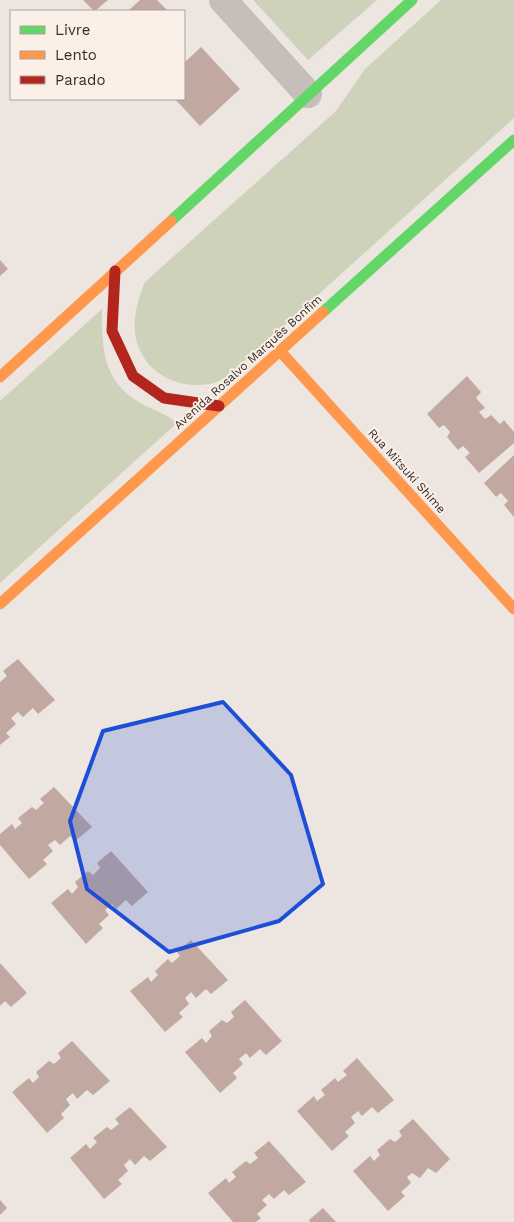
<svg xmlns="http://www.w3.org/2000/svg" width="514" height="1222" viewBox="0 0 514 1222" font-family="'Work Sans',sans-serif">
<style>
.green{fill:#cfd2ba}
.building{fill:#c1a9a1}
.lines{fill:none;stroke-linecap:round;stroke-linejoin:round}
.street{stroke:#c6beb9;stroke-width:28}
.fast{stroke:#63d668;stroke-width:11}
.slow{stroke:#ff974d;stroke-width:11}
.jam{stroke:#b3261e;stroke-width:11}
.marked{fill:#1d4ed8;fill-opacity:0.2;stroke:#1d4ed8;stroke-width:4;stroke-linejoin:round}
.labels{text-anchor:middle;stroke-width:4;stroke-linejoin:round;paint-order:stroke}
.street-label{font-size:12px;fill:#372b27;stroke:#faf0e7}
</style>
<rect width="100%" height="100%" fill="#ede6e0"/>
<!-- green -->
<path class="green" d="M253,0H377L308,60Z
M441,0H514V118L228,376C222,379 216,383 210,384C175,390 141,371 135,334C133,317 138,298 145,282L336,111L365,69Z
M102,309C102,326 102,350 108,366C111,377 124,393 134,399C148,409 165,412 177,423L0,583V401Z"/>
<!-- building -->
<path class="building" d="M83,0H108L95,11H94Z
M140,0H157L168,11H128Z
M201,47L240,89L200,126L175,99H184V63Z
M0,260L8,269L0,276Z
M467,376L481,392L476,398L485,408L479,412L485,419L491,415L500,424L504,420L514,432V443L479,473L465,457L470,453L463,446L458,450L447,437L450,432L444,425L439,428L427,414Z
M514,455V517L504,505L508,501L501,493L496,497L484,483Z
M18,659L55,700L38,714L33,708L23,717L18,712L11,718L16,724L6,733L10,737L0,745V682L7,676L3,671Z
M54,787L92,827L75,841L70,836L60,845L55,840L48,845L53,851L43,860L47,864L29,879L0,845V834L12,824L15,829L22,823L18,818L32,807L36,810L44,803L40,799Z
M111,851L148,892L132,906L126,900L116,909L112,904L105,910L109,915L99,924L103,928L86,944L51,903L68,889L72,894L78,887L75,882L88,871L93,875L100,868L97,863Z
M191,940L228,980L211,994L206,989L196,998L191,992L185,998L189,1004L179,1013L183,1017L165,1032L130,991L148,977L151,982L158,975L155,971L168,959L172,963L180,956L177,952Z
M0,963L27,993L11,1007L5,1001L0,1006Z
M245,1000L282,1041L266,1055L260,1049L250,1058L246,1053L239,1059L243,1064L233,1073L237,1078L220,1093L185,1052L202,1038L206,1043L212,1036L209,1031L222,1020L227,1023L234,1017L231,1012Z
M72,1041L110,1081L93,1095L87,1090L77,1099L73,1093L66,1099L70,1105L61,1114L64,1118L47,1133L12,1092L29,1078L33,1083L39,1077L36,1072L49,1061L54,1064L61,1058L58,1053Z
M357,1058L394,1100L378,1113L372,1107L362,1116L358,1111L351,1117L355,1123L345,1132L349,1136L332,1151L297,1111L314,1096L317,1101L325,1095L321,1090L335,1078L338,1082L347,1075L343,1071Z
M130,1107L167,1147L150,1161L144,1156L135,1165L130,1159L124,1165L128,1171L118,1180L122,1184L104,1199L70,1158L86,1144L90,1149L97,1142L93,1138L107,1127L111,1130L119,1124L115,1119Z
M413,1119L450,1159L436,1173L428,1168L420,1178L412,1173L407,1177L411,1183L401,1192L405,1196L388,1211L353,1171L370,1156L374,1161L380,1155L377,1150L390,1139L395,1142L402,1136L399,1131Z
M269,1141L306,1182L289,1195L284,1190L274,1199L269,1194L262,1200L267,1205L257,1214L261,1218L256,1222H233L208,1193L226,1178L229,1183L236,1177L232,1172L246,1161L250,1164L258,1158L254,1153Z
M0,1200L7,1208L0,1215Z
M323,1208L336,1222H310L309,1220Z"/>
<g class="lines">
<!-- street -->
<path class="street" d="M223,0L308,94"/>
<!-- fast -->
<path class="fast" d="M171,221L412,0
M323,312L514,140"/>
<!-- slow -->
<path class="slow" d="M280,351L514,609
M0,377L171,221
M0,604L323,312"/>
<!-- jam -->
<path class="jam" d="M115,271L112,331L133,376L164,398L219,406"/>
</g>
<!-- marked area -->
<path class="marked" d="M223,702L291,775L323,884L279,921L169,952L87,889L70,821L103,731Z"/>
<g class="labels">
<!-- street labels -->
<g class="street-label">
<text transform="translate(248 362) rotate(-42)" y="4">Avenida Rosalvo Marquês Bonfim</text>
<text transform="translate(407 471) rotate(48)" y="4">Rua Mitsuki Shime</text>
</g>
</g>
<!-- legend -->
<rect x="10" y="10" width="175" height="90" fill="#faf0e7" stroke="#aca19a"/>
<rect x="20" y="26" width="25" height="8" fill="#63d668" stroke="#aca19a"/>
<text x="55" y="35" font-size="15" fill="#372b27">Livre</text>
<rect x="20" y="51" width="25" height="8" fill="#ff974d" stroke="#aca19a"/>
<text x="55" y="60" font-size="15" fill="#372b27">Lento</text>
<rect x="20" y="76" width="25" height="8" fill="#b3261e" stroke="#aca19a"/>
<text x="55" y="85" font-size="15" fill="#372b27">Parado</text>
</svg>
